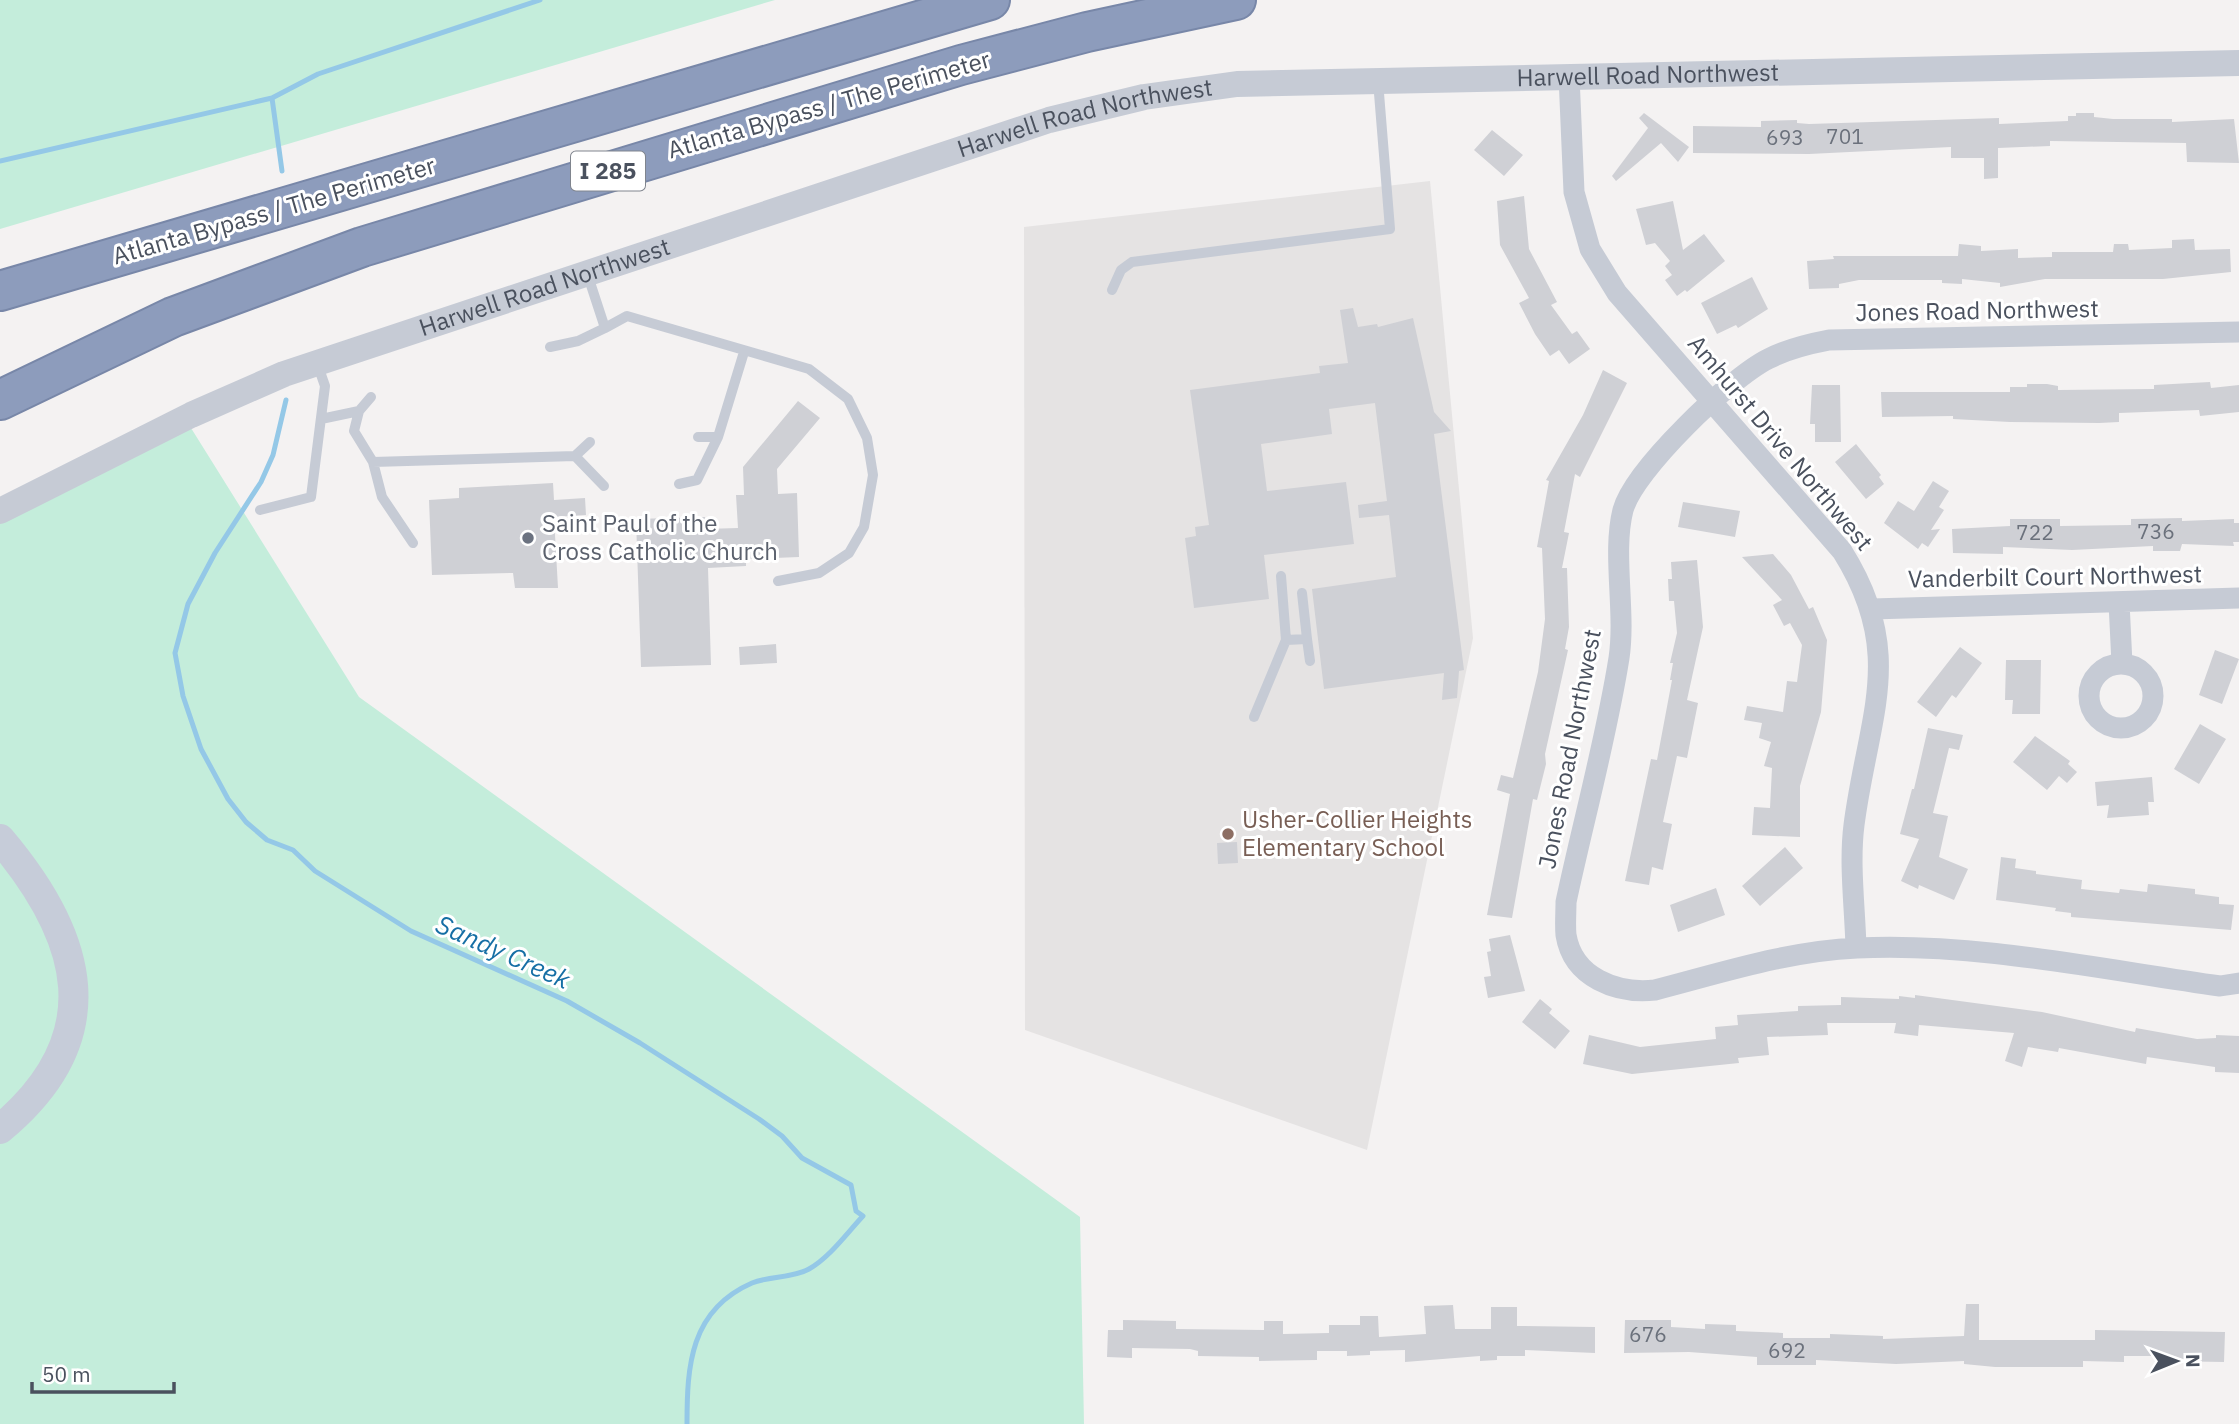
<svg xmlns="http://www.w3.org/2000/svg" width="2239" height="1424" viewBox="0 0 2239 1424" font-family="'IBM Plex Sans',sans-serif">
<style>
.education{fill:#e5e3e3}
.green{fill:#c4eddb}
.lines{fill:none;stroke-linecap:round;stroke-linejoin:round}
.stream{stroke:#94c8e7;stroke-width:5}
.building{fill:#cfd0d5}
.motorway-casing{stroke:#7887a8;stroke-width:42}
.service{stroke:#c6cbd5;stroke-width:10}
.minor{stroke:#c6cbd5;stroke-width:21}
.tertiary{stroke:#c6cbd5;stroke-width:26}
.secondary{stroke:#c6ccd9;stroke-width:30}
.motorway{stroke:#8d9cbc;stroke-width:38}
.worship-dot{fill:#6b7280;stroke:#fff;stroke-width:2.5}
.education-dot{fill:#8d6e63;stroke:#fff;stroke-width:2.5}
.labels{text-anchor:middle;stroke-width:6;stroke-linejoin:round;paint-order:stroke}
.number-label{font-size:21px;fill:#6b717c}
.shield{fill:#fff;stroke:#80858e;stroke-width:2}
.shield-label{font-size:23px;font-weight:bold;fill:#4a515e}
.street-label{font-size:24px;fill:#4a515e;stroke:#fff}
.worship-label{font-size:24px;fill:#5b616d;stroke:#fff;text-anchor:start}
.education-label{font-size:24px;fill:#785e54;stroke:#fff;text-anchor:start}
.water-label{font-size:26px;font-style:italic;fill:#166fa5;stroke:#fff}
</style>
<rect width="100%" height="100%" fill="#f4f2f2"/>
<!-- education -->
<path class="education" d="M1430,181L1473,638L1367,1150L1025,1030L1024,227Z"/>
<!-- green -->
<path class="green" d="M0,0H775L0,229Z
M191,428L359,697L1080,1217L1084,1424H0V514Z"/>
<g class="lines">
<!-- stream -->
<path class="stream" d="M272,98L282,171
M0,161L272,98L318,74L540,0
M286,400L273,455L261,482L215,553L188,604L175,653L183,696L201,749L228,799L246,822L267,840L293,850L315,871L411,931L567,1001L640,1043L759,1119L782,1136L802,1158L851,1185L856,1211L863,1216C847,1233 830,1257 809,1269C793,1278 769,1276 752,1283C690,1310 687,1366 687,1424"/>
</g>
<!-- building -->
<path class="building" d="M1644,113L1689,147L1678,162L1661,143L1616,181L1612,176L1648,128L1639,118Z
M2076,113H2094V117L2113,119H2172V122L2234,119L2239,163L2187,162L2186,143L2050,141V146L1998,148V178L1984,179V158H1951V147L1809,154L1693,153V126L1761,127V121L1797,120V123L1809,124L1999,118V124L2068,121V116H2076Z
M1492,130L1523,155L1504,176L1474,150Z
M1524,196L1529,249L1557,302L1551,305L1572,334L1577,331L1590,349L1569,364L1559,350L1550,356L1535,334L1519,303L1529,298L1500,245L1497,201Z
M1673,201L1683,250L1704,234L1725,261L1687,292L1685,290L1677,296L1665,280L1672,275L1665,266L1670,261L1655,243L1646,245L1636,209Z
M2194,239L2195,250L2230,249L2231,272L2163,279H2045L2000,287V283L1962,279V284L1942,283V280H1859L1839,284V288L1809,289L1807,261L1834,259L1833,256H1958L1959,244L1981,246V251L2018,249V258L2052,257V252H2113L2114,244H2128L2129,250L2172,248V240Z
M1752,277L1768,309L1738,328L1736,325L1717,334L1701,303Z
M1353,308L1358,327L1377,324L1378,327L1413,318L1434,412L1451,431L1434,434L1464,670L1459,671L1457,698L1442,700L1444,673L1324,689L1312,589L1396,577L1389,515L1359,518L1358,505L1387,501L1375,403L1329,409L1332,434L1261,444L1267,491L1346,482L1354,544L1264,555L1269,599L1194,608L1185,538L1196,536L1195,527L1209,525L1190,390L1320,373L1319,366L1348,363L1340,310Z
M1603,370L1627,383L1580,477L1575,474L1564,532L1569,533L1562,568H1567L1569,627L1565,649L1568,650L1545,754L1546,764L1537,800L1533,799L1512,918L1487,915L1510,794L1497,790L1501,775L1513,778L1538,672L1545,619L1542,548L1537,547L1549,481L1546,480L1583,415Z
M2210,382L2211,388L2239,385V412L2200,416L2199,410L2119,413V422L2099,423L2010,422L1953,419V416L1882,417L1881,392H2010V387H2027V384H2047L2058,386V390L2154,389V385Z
M1812,385H1840L1841,442H1815V424H1810Z
M798,401L820,418L777,469L778,494L797,493L799,557L746,559V566L708,568L711,665L641,667L636,519L705,517V529L738,528L736,495H744L743,467Z
M1856,444L1881,475L1879,477L1884,484L1866,499L1835,462Z
M1933,481L1949,491L1939,507L1944,510L1931,530L1940,529L1928,547L1922,543L1918,549L1884,523L1898,501L1914,511Z
M553,483L554,500L585,498L586,515L554,517L558,588H515L513,573L432,575L429,500L459,498V488Z
M1683,502L1740,511L1735,537L1678,527Z
M2182,518V521L2234,519V523H2239V542H2233L2234,546L2182,544L2180,551H2153V546L2072,550L2003,547V554L1953,553L1952,529L2010,526V519H2060V526L2131,525V519Z
M1773,554L1791,575L1809,609L1813,607L1827,640L1821,712L1800,786V837L1752,835L1754,807L1770,808L1772,768L1764,766L1771,742L1759,738L1762,723L1744,720L1747,706L1783,712L1787,681L1797,682L1802,645L1790,623L1784,626L1773,605L1782,600L1742,557Z
M1697,560L1703,627L1687,700L1698,703L1687,758L1677,756L1663,822L1672,824L1663,870L1652,867L1649,885L1625,881L1651,759L1657,760L1672,680H1670L1673,663H1670L1677,633L1674,601H1669L1668,579H1672L1671,562Z
M776,644L777,663L740,665L739,647Z
M1960,647L1982,663L1956,698L1952,695L1936,717L1917,702Z
M2215,650L2239,659L2222,704L2199,695Z
M2006,660H2041L2040,714H2012L2013,700H2005Z
M2200,724L2226,739L2199,784L2174,769Z
M1928,728L1963,735L1959,750L1949,748L1933,813L1948,816L1939,857L1968,869L1954,900L1919,885L1918,889L1901,881L1919,839L1900,834L1912,789H1914Z
M2035,736L2070,761L2068,764L2077,772L2067,783L2059,776L2047,790L2013,762Z
M2152,777L2154,802H2148L2149,815L2107,818L2109,805L2097,806L2095,782Z
M1237,842L1238,863L1218,864L1217,843Z
M1785,847L1803,868L1760,906L1742,886Z
M2001,857L2016,859L2015,868L2036,871V874L2082,880L2081,889L2119,893L2120,889L2147,892L2148,884L2195,889V894L2219,897V904L2234,905L2231,930L2071,917V913L2055,911L2056,908L1996,900Z
M1716,888L1725,915L1678,932L1670,905Z
M1510,935L1525,991L1488,998L1484,977L1491,976L1487,952L1491,951L1489,939Z
M1915,995L2042,1012L2135,1032L2136,1028L2197,1039L2216,1038V1035L2239,1036V1073L2215,1072V1067L2147,1057L2146,1064L2059,1048L2058,1052L2028,1047L2022,1067L2005,1061L2014,1033L1919,1025L1918,1036L1894,1033L1896,1023H1827L1828,1035L1767,1037L1769,1055L1738,1058L1739,1063L1632,1074L1583,1064L1589,1035L1640,1047L1716,1039L1715,1027L1738,1025L1737,1015L1798,1011V1006L1841,1005V997L1899,999V996L1915,998Z
M1540,999L1552,1009L1549,1013L1570,1031L1555,1049L1522,1022Z
M1966,1304H1979V1340H2095V1330L2225,1332L2224,1362L2164,1361V1356H2124V1362L2083,1361V1367H1995L1964,1364V1361L1896,1364L1816,1360V1365H1757V1357L1689,1352L1624,1353L1625,1320H1671V1327L1705,1329V1324L1736,1325V1331L1783,1333V1338H1830V1334L1883,1336V1339L1964,1336Z
M1453,1305L1455,1329H1491V1307H1517V1326L1595,1327V1353L1525,1350V1356H1497V1360L1480,1361V1356L1405,1362V1350L1370,1351V1355L1347,1356V1351H1317V1360L1259,1361V1357L1198,1356V1351L1190,1349L1132,1348V1358L1107,1357L1108,1330H1123V1320L1176,1321V1329L1264,1330V1321H1283V1334L1329,1333V1325H1360V1316H1378L1379,1337L1426,1334L1424,1306Z"/>
<g class="lines">
<defs>
<path id="motorway" d="M0,291L990,0
M0,400L173,317L362,247L961,65L1087,32L1236,0"/>
</defs>
<!-- motorway casing -->
<use href="#motorway" class="motorway-casing"/>
<!-- service -->
<path class="service" d="M1112,290L1121,270L1132,262L1390,229L1378,81
M605,328L627,316L809,369L848,399L867,438L873,475L864,527L849,553L819,573L778,581
M550,347L578,341L605,328L587,273
M359,411L354,431L373,462L382,497L413,543
M321,419L359,411L371,397
M698,437H718
M575,456L604,486
M373,462L575,456L590,442
M679,484L697,480L718,437L744,352
M260,510L311,497L325,386L317,363
M1307,639L1310,661
M1286,640L1307,639L1302,593
M1254,717L1286,640L1281,576"/>
<!-- minor -->
<path class="minor" d="M1569,76L1574,192L1590,249L1617,293L1842,551C1907,654 1868,716 1854,825C1849,864 1855,908 1856,948
M2239,332L1829,340C1808,344 1787,349 1768,359C1730,378 1634,470 1623,510C1612,553 1626,612 1619,658C1606,740 1583,822 1566,902C1566,913 1565,925 1566,935C1573,978 1617,994 1655,990C1721,973 1788,951 1857,948C1974,942 2104,970 2220,986L2239,983
M2119,602L2122,664
M1872,609L2239,598
M2089 696a32 32 0 1 1 64 0a32 32 0 1 1-64 0Z"/>
<!-- tertiary -->
<path class="tertiary" id="s1" d="M0,511L191,415L284,374L1049,120L1144,97L1237,84L2239,63"/>
<!-- secondary -->
<path class="secondary" d="M0,839C84,938 111,1037 0,1129"/>
<!-- motorway -->
<use href="#motorway" class="motorway"/>
</g>
<!-- markers -->
<circle class="worship-dot" cx="528" cy="538" r="7"/>
<circle class="education-dot" cx="1228" cy="834" r="7"/>
<g class="labels">
<!-- number labels -->
<g class="number-label">
<text x="1845" y="144">701</text>
<text x="1785" y="145">693</text>
<text x="2156" y="539">736</text>
<text x="2035" y="540">722</text>
<text x="1648" y="1342">676</text>
<text x="1787" y="1358">692</text>
</g>
<!-- shield labels -->
<rect class="shield" x="571" y="151.5" width="74" height="39" rx="5"/>
<g class="shield-label">
<text x="608" y="179">I 285</text>
</g>
<!-- street labels -->
<g class="street-label">
<text dy="8" stroke="none"><textPath href="#s1" startOffset="1724">Harwell Road Northwest</textPath></text>
<text transform="translate(829 105) rotate(-16)" y="8">Atlanta Bypass / The Perimeter</text>
<text dy="8" stroke="none"><textPath href="#s1" startOffset="1157">Harwell Road Northwest</textPath></text>
<text transform="translate(274 211) rotate(-16)" y="8">Atlanta Bypass / The Perimeter</text>
<text dy="8" stroke="none"><textPath href="#s1" startOffset="590">Harwell Road Northwest</textPath></text>
<text transform="translate(1977 311) rotate(-1)" y="8">Jones Road Northwest</text>
<text transform="translate(1780 443) rotate(50)" y="8">Amhurst Drive Northwest</text>
<text transform="translate(2055 577) rotate(-1)" y="8">Vanderbilt Court Northwest</text>
<text transform="translate(1570 749) rotate(-79)" y="8">Jones Road Northwest</text>
</g>
<!-- worship labels -->
<g class="worship-label">
<text x="542" y="532">Saint Paul of the<tspan x="542" dy="28">Cross Catholic Church</tspan></text>
</g>
<!-- education labels -->
<g class="education-label">
<text x="1242" y="828">Usher-Collier Heights<tspan x="1242" dy="28">Elementary School</tspan></text>
</g>
<!-- water labels -->
<g class="water-label">
<text transform="translate(503 952) rotate(24)" y="9">Sandy Creek</text>
</g>
</g>
<!-- north arrow -->
<g transform="translate(2176 1361) rotate(89)" stroke="#ffffff" stroke-width="5" paint-order="stroke">
<path d="M0-5L12 26L0 18L-12 26Z" fill="#4a515e"/>
<text y="-10" font-size="19" font-weight="bold" text-anchor="middle" fill="#4a515e">N</text>
</g>
<!-- scale -->
<path d="M32 1382v10h142v-10" fill="none" stroke="#4a515e" stroke-width="3.5"/>
<text x="42" y="1382" font-size="21" fill="#4a515e" stroke="#ffffff" stroke-width="5" paint-order="stroke">50 m</text>
</svg>
